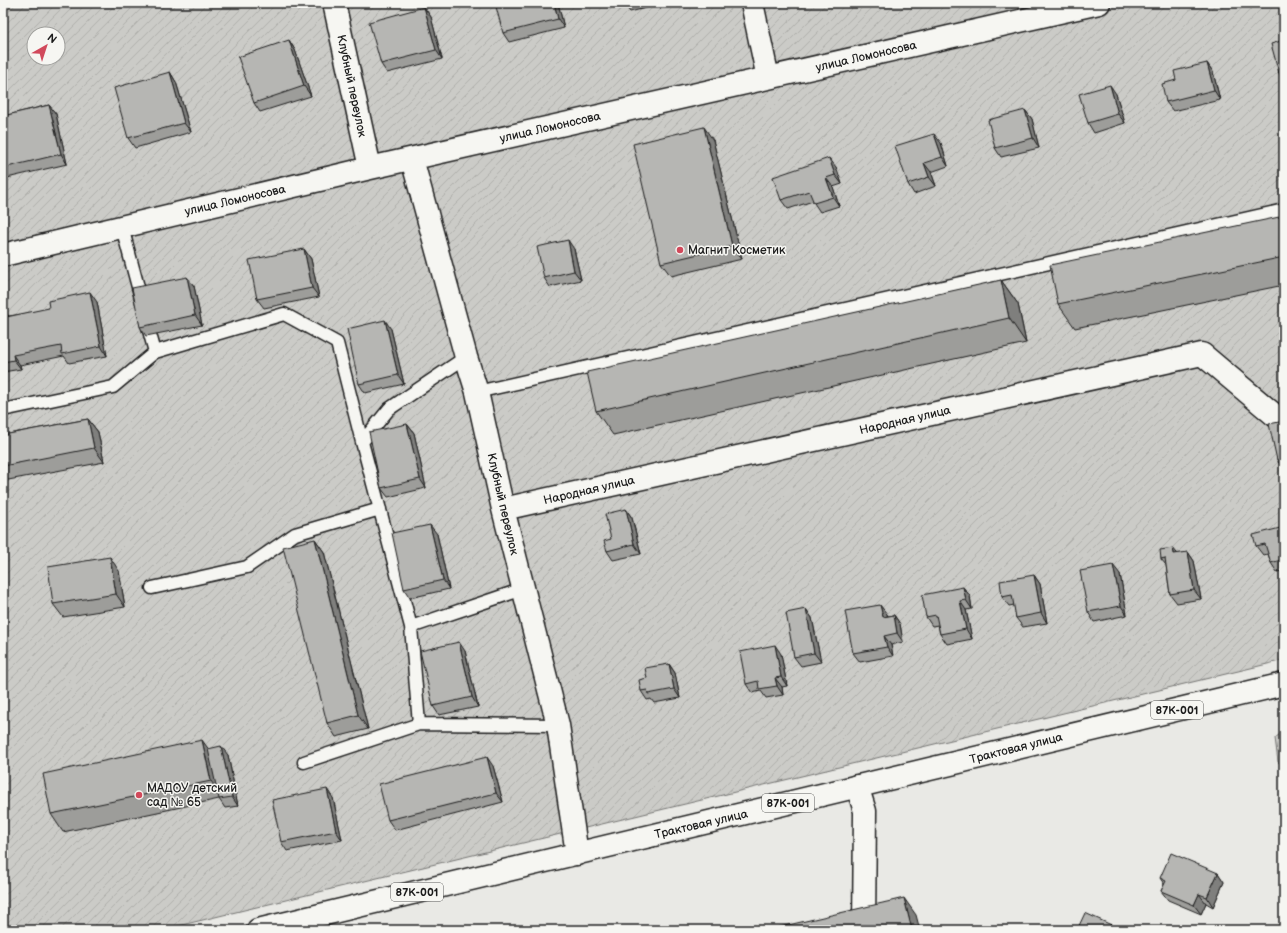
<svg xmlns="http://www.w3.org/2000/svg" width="1287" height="933" viewBox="0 0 1287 933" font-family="'Balsamiq Sans',sans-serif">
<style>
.forest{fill:url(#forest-crowns);stroke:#747472}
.garden{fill:url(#garden-furrows);stroke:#747472;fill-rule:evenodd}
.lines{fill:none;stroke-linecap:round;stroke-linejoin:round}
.lane-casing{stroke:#1c1c1c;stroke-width:15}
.street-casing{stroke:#1c1c1c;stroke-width:25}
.primary-casing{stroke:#1c1c1c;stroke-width:25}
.lane{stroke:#f6f6f2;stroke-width:12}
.street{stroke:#f6f6f2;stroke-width:22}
.primary{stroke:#f6f6f2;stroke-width:22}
.wall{fill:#9d9d9a;stroke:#1c1c1c}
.shaded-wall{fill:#7f7f7d;stroke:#1c1c1c}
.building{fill:#b6b6b3;stroke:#1c1c1c}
.poi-dot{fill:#d1495b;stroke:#f6f6f2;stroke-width:1.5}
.labels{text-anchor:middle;stroke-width:3;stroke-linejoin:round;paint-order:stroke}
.shield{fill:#f6f6f2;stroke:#5d5d5c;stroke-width:1}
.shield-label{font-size:11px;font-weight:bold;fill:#1c1c1c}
.street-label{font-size:12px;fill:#1c1c1c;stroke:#f6f6f2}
.poi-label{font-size:12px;fill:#1c1c1c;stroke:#f6f6f2;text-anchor:start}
</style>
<defs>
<pattern id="forest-crowns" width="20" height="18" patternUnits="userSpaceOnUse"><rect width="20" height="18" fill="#cbcbc7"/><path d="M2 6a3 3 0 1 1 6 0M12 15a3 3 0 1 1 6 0" fill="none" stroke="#aeaeaa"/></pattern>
<pattern id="garden-furrows" width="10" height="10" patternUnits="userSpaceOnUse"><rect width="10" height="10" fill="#cbcbc7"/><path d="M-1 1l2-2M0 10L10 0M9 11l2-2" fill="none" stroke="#aeaeaa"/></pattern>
</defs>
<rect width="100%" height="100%" fill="#e9e9e5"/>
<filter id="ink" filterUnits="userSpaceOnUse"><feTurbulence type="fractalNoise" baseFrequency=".025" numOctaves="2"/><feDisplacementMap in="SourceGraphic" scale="8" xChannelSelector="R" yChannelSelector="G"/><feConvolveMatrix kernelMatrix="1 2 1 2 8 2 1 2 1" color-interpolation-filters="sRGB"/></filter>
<g filter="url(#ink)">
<!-- forest -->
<path class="forest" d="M1284,731V764L1278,762L1275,738Z"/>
<!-- garden -->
<path class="garden" d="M3,3H1284V660L161,930H3ZM34,34H58V58H34Z"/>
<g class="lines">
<defs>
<path id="lane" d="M122,227L142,302
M146,320L155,352
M477,392L1284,210
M3,410L113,387L155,352L284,314L337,343L362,442
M152,588L247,567L295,534L380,509
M411,627L362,442L389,409L466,357
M419,724L411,627L523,589
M304,762L419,724L558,725"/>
<path id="street" d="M334,3L370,168
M752,3L768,78
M412,159L466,357L477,392L503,509L558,725L577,854
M3,255L370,168L1099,3
M503,509L1202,354L1284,423
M857,786L865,811L864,930"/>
<path id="primary" d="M258,930L1284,684"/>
</defs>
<!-- lane casing -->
<use href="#lane" class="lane-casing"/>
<!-- street casing -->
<use href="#street" class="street-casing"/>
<!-- primary casing -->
<use href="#primary" class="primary-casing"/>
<!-- lane -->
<use href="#lane" class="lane"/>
<!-- street -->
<use href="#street" class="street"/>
<!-- primary -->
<use href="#primary" class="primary"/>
</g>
<!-- wall -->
<path class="wall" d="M558,3L564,28L509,42L503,33Z
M623,3H665L630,12Z
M424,7L431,17L442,59L387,73L381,64Z
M289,40L295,50L311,96L260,112L254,103Z
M1284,40V80L1279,73Z
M1207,63L1213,72L1220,100L1173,111L1166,102L1176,80Z
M170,72L176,82L191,132L135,148L128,138Z
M1116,94L1125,123L1094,133L1088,123Z
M49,105L56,114L67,164L7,178L3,172V116Z
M1025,110L1032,119L1039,148L1001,157L995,148Z
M713,140L742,259L671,276L661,263Z
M941,143L948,166L931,172L936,186L914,194L908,184Z
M836,167L842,184L833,187L839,206L820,212L814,203L813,201L788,209L781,200Z
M1284,216V285L1075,328L1058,304Z
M304,249L311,259L319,297L264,308L257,299Z
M574,249L581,280L550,287L544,278Z
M187,277L194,286L202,325L146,336L140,327Z
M1001,280L1018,304L1026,343L613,435L596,411Z
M97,302L107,356L69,363L64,356L20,365L21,369L3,372V311L9,316Z
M391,329L404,384L365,393L359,384Z
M88,419L98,432L104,462L3,481V435Z
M1284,421V470L1277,460Z
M407,424L414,433L426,488L388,497L381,488Z
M626,509L632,518L641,554L613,560L607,551L611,539Z
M1284,527V570L1277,572L1271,563L1268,554L1263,555L1256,546Z
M437,534L449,589L410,598L404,589Z
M315,539L324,552L368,729L336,737L327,723Z
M1188,552L1194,561L1201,599L1177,603L1170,594L1166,565L1161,559L1177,554Z
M119,571L125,607L63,617L53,604Z
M1120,574L1127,615L1094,622L1088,612Z
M1034,575L1040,584L1047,623L1023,627L1016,618L1014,605L1009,606L1002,597Z
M963,587L970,596L972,609L966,610L972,639L947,644L940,634L938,625L932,626L926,617Z
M806,609L812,618L821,662L801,666L794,657Z
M887,614V616L894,615L900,624L903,642L891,645L893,656L860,662L853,653Z
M465,651L478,707L439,715L433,706Z
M781,654L787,686L782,687L783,695L766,698L761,691L752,693L746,684Z
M669,664L675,673L680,698L654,703L651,699L647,700L641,691L647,678Z
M208,749L228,755L238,806L225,808L219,799L63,832L51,814Z
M493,766L503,802L395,830L388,820Z
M333,798L342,840L287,851L281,842Z
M1218,873L1224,882L1213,907L1206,903L1201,914L1168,900L1161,891L1164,884L1160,878Z"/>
<!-- shaded-wall -->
<path class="shaded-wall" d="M554,3H558L564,28L558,19Z
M424,7L431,17L442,59L436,50Z
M289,40L295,50L311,96L304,86Z
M1207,63L1213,72L1220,100L1214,90Z
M170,72L176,82L191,132L184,123Z
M1110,85L1116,94L1125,123L1118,114Z
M49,105L56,114L67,164L61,154Z
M1025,110L1032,119L1039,148L1033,138Z
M704,127L713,140L742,259L732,246Z
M934,134L941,143L948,166L942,157Z
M829,158L836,167L842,184L835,175Z
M924,163L931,172L936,186L929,177Z
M826,178L833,187L839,206L833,197Z
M568,240L574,249L581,280L574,271Z
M304,249L311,259L319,297L312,288Z
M187,277L194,286L202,325L195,315Z
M1001,280L1018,304L1026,343L1009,318Z
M90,292L97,302L107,356L101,346Z
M5,311L11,320L6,317Z
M385,320L391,329L404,384L398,375Z
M13,355L20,365L21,369L14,360Z
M88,419L98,432L104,462L94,448Z
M407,424L414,433L426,488L420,479Z
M626,509L632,518L641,554L634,544Z
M430,525L437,534L449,589L443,580Z
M315,539L324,552L368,729L358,715Z
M1173,548L1180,557L1174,554Z
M1188,552L1194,561L1201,599L1194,590Z
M110,557L119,571L125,607L116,594Z
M1113,565L1120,574L1127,615L1121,606Z
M1034,575L1040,584L1047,623L1041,613Z
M963,587L970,596L972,609L966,600Z
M960,601L966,610L972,639L966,629Z
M880,605L887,614L889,627L883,617Z
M806,609L812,618L821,662L814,653Z
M894,615L900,624L903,642L897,633Z
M884,636L891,645L893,656L887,647Z
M459,642L465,651L478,707L472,697Z
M775,645L781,654L787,686L781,677Z
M669,664L675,673L680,698L674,689Z
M775,678L782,687L783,695L777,686Z
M202,740L215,758L223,798L211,781Z
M221,746L228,755L238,806L232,797Z
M487,757L493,766L503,802L496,793Z
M327,789L333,798L342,840L336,831Z
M1218,873L1224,882L1213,907L1207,897Z
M1199,894L1206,903L1201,914L1194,905Z
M904,898L916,915L920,930H912Z"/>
<!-- building -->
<path class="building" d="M495,3H554L558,19L503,33Z
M424,7L436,50L381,64L369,22Z
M289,40L304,86L254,103L238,57Z
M1284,40V72L1279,73L1271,44Z
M1207,63L1214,90L1166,102L1162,84L1176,80L1174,71Z
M170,72L184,123L128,138L114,88Z
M1110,85L1118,114L1088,123L1079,94Z
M49,105L61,154L3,168V116Z
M1025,110L1033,138L995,148L988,120Z
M704,127L732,246L661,263L633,144Z
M934,134L942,157L924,163L929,177L908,184L895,146Z
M829,158L835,175L826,178L833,197L814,203L809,191L781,200L773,177Z
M1284,216V257L1058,304L1050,265Z
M568,240L574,271L544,278L537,247Z
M304,249L312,288L257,299L249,260Z
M187,277L195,315L140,327L132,288Z
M1001,280L1009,318L596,411L587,372Z
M90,292L101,346L62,354L61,346L13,355L14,360L3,362V311H5L6,317L49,308L48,301Z
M385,320L398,375L359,384L347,329Z
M88,419L94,448L3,466V435Z
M1284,421V459L1277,460L1269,424Z
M407,424L420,479L381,488L369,432Z
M626,509L634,544L607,551L604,541L611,539L605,514Z
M430,525L443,580L404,589L392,533Z
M1284,527V559L1271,563L1265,544L1256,546L1253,535Z
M315,539L358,715L327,723L283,547Z
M1173,548L1174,554L1188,552L1194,590L1170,594L1165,558L1161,559L1160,550Z
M110,557L116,594L53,604L48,567Z
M1113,565L1121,606L1088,612L1080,571Z
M1034,575L1041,613L1016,618L1012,595L1002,597L1000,581Z
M963,587L966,600L960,601L966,629L940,634L936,615L926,617L922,595Z
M880,605L883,617L894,615L897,633L884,636L887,647L853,653L845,611Z
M806,609L814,653L794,657L786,613Z
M459,642L472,697L433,706L420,651Z
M775,645L781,677L775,678L777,686L759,689L758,681L746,684L740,652Z
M669,664L674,689L648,694L647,690L641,691L639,680L647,678L645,668Z
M202,740L211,781L51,814L43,774Z
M221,746L232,797L219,799L208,749Z
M487,757L496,793L388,820L379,784Z
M327,789L336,831L281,842L272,800Z
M1171,853L1218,873L1207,897L1199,894L1194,905L1161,891L1166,881L1160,878Z
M904,898L912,930H767Z
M1085,913L1118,928L1117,930H1077Z"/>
</g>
<!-- markers -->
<g class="poi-dot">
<circle cx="680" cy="250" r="4"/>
<circle cx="139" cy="795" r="4"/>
</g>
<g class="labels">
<!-- shield labels -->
<g class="shield">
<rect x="1151" y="701" width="52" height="18" rx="3"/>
<rect x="762" y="794" width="52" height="18" rx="3"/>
<rect x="391" y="883" width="52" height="18" rx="3"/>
</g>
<g class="shield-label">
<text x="1177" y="714">87К-001</text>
<text x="788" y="807">87К-001</text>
<text x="417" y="896">87К-001</text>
</g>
<!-- street labels -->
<g class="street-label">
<text transform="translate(866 56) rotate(-13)" y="4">улица Ломоносова</text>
<text transform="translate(352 86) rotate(78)" y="4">Клубный переулок</text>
<text transform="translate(550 127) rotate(-13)" y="4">улица Ломоносова</text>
<text transform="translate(235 200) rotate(-13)" y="4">улица Ломоносова</text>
<text transform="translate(905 420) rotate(-13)" y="4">Народная улица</text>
<text transform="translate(589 490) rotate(-13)" y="4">Народная улица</text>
<text transform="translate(503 504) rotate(77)" y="4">Клубный переулок</text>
<text transform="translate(1016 748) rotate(-14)" y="4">Трактовая улица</text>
<text transform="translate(701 824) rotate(-13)" y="4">Трактовая улица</text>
</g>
<!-- poi labels -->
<g class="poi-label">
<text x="688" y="254">Магнит Косметик</text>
<text x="147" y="792">МАДОУ детский<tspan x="147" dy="14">сад № 65</tspan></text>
</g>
</g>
<!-- margin -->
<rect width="1287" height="933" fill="none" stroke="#f6f6f2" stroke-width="16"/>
<rect x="8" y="8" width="1271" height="917" fill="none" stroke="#1c1c1c" stroke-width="1.5" filter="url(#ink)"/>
<!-- north arrow -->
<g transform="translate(46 46) rotate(39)"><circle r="19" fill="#f6f6f2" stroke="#9f9f9c"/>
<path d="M0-3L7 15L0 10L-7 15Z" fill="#d1495b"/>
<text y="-6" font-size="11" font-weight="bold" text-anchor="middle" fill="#1c1c1c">N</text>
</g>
</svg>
